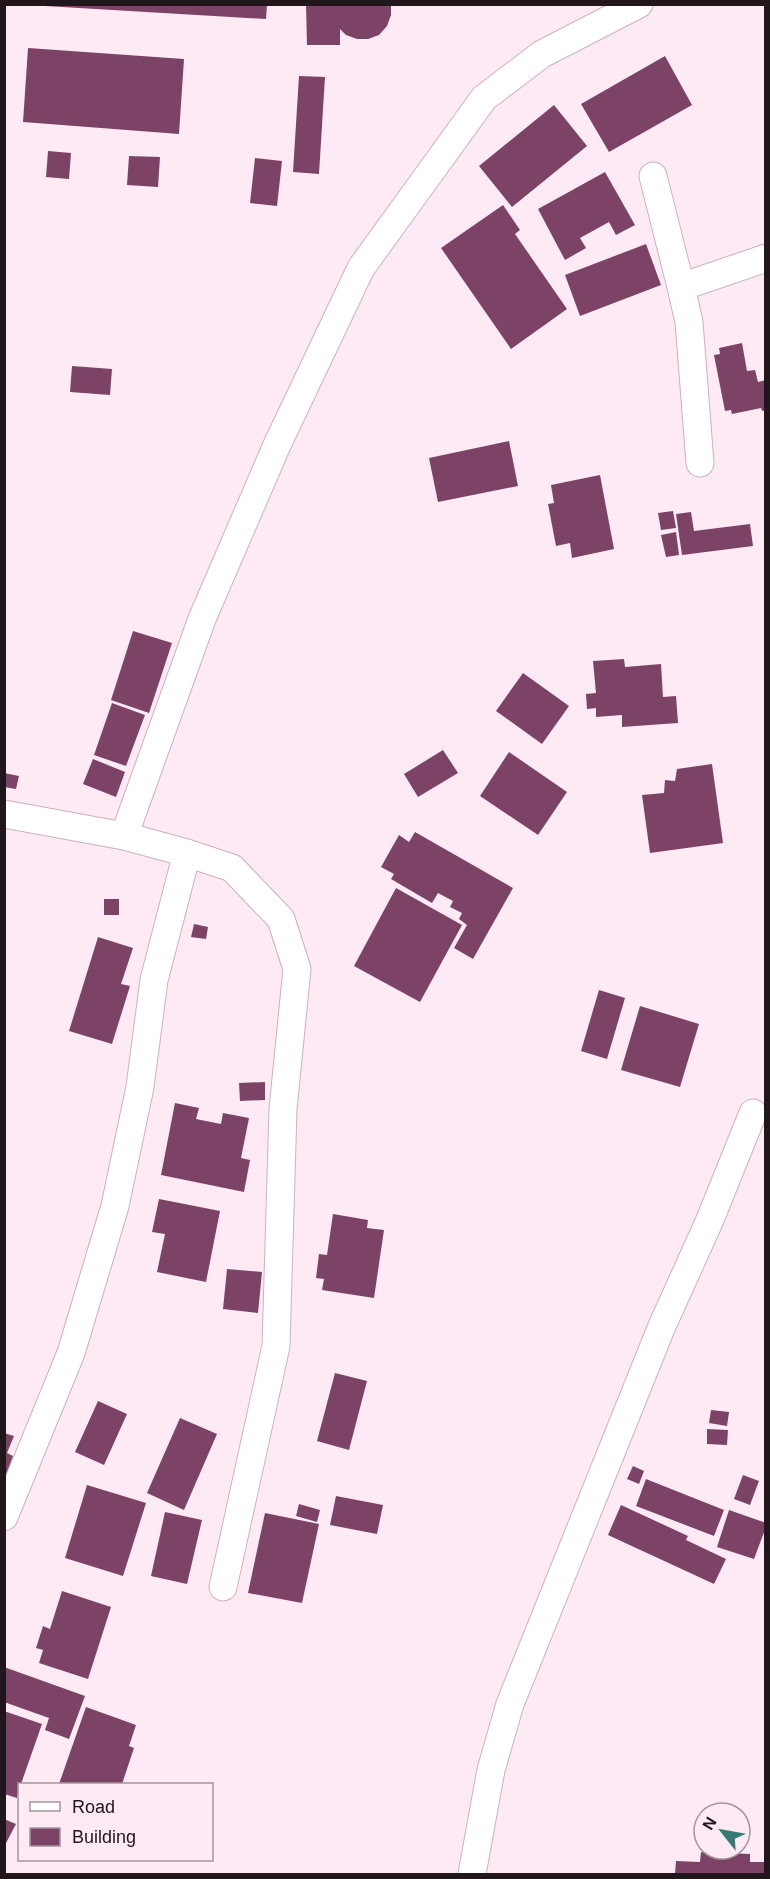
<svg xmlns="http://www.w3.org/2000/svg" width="770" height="1879" viewBox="0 0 770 1879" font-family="Arial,sans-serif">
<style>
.building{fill:#7d4367}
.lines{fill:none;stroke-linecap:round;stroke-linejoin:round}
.minor-casing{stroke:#cfb0c1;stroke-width:29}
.minor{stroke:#fff;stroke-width:27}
</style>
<rect width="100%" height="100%" fill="#fdeaf4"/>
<!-- building -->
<path class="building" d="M45,4H267L266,19L45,6Z
M306,4H391V15L387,26L379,35L368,39H357L346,35L340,29V45H307Z
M28,48L184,59L179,134L23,122Z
M665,56L692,105L609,152L581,104Z
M299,76L325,77L319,174L293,172Z
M554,105L587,146L512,207L479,166Z
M48,151L71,153L69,179L46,177Z
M129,156L160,157L158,187L127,185Z
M255,158L282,161L277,206L250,203Z
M605,172L635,225L616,235L609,222L580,238L586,248L565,260L538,209Z
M503,205L520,230L515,234L567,309L511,349L441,248Z
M646,244L661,285L580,316L565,275Z
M742,343L747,371L755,370L758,382L766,380V410L762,411L761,408L732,414L731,410L725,411L714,355L720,354L719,348Z
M72,366L112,369L110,395L70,392Z
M509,441L518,486L438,502L429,458Z
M600,475L614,549L572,558L570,543L556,546L548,504L554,503L551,485Z
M673,511L676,528L661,530L658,513Z
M691,512L694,531L750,524L753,546L682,555L676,514Z
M676,532L679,555L666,557L661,535Z
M133,631L172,643L149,713L111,700Z
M624,659L625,667L661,664L663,697L676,696L678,723L622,727V715L596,717V708L587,709L586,694L596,693L593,661Z
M523,673L569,706L542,744L496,711Z
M112,703L145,715L126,766L94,755Z
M443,750L458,773L418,797L404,774Z
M509,752L567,792L538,835L480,796Z
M93,759L125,772L116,797L83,784Z
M712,764L723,843L650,853L642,795L664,793L665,780L675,781L677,769Z
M4,773L19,776L16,789L4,787Z
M415,832L513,888L473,959L454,948L467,925L459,919L462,913L450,907L453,901L438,893L432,903L391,879L394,874L381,867L399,835L409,842Z
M396,888L462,925L420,1002L354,966Z
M104,899H119V915H104Z
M194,924L208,927L206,939L191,937Z
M98,937L133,948L121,984L130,986L112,1044L69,1031Z
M599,990L625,998L607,1059L581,1051Z
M640,1006L699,1024L680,1087L621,1070Z
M265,1082V1100L240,1101L239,1083Z
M175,1103L199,1108L196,1119L221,1124L223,1113L249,1118L241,1158L250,1160L244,1192L161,1175Z
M159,1199L220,1211L206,1282L157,1272L165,1234L152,1232Z
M333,1214L368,1220L367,1228L384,1230L374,1298L322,1290L324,1279L316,1278L319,1254L327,1255Z
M227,1269L262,1272L258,1313L223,1309Z
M335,1373L367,1381L349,1450L317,1441Z
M98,1401L127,1414L104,1465L75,1452Z
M711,1410L729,1412L727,1426L709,1423Z
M180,1418L217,1434L184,1510L147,1493Z
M707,1429L728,1430L727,1445L707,1444Z
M4,1433L14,1436L7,1453L13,1456L5,1478Z
M633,1466L644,1471L639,1484L627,1479Z
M743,1475L759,1481L750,1505L734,1499Z
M646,1479L724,1510L714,1536L636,1506Z
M87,1485L146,1503L123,1576L65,1558Z
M336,1496L383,1505L377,1534L330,1525Z
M299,1504L320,1510L317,1522L296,1516Z
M621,1505L688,1536L686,1540L726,1559L714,1584L608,1535Z
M729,1510L766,1523V1527L754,1559L717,1547Z
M165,1512L202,1520L187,1584L151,1576Z
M265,1513L319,1524L302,1603L248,1593Z
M62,1591L111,1607L88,1679L39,1663L43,1650L36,1648L43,1626L50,1629Z
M4,1667L85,1696L69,1739L45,1730L49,1718L4,1702Z
M86,1707L136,1725L129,1746L134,1748L122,1784H59Z
M4,1711L42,1724L21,1784H20L17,1798L4,1794Z
M4,1819L16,1824L4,1847Z
M701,1852L750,1854V1862H766V1874H675L676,1861L700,1862Z"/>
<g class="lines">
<defs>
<path id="minor" d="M653,176L681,287L766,258
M681,287L689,322L700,463
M4,814L124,836L187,853L232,868L281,919L297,969L283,1109L276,1346L223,1587
M124,836L202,619L277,445L361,268L484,98L542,54L639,4
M4,1517L71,1353L115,1206L140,1087L154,980L187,853
M472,1874L491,1770L510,1704L662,1326L709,1222L753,1113"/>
</defs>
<!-- minor casing -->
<use href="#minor" class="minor-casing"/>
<!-- minor -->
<use href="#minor" class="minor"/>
</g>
<!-- border -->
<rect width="770" height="1879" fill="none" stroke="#21161c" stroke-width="12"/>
<!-- legend -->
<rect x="18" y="1783" width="195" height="78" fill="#fdeaf4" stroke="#a5959e" stroke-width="1.5"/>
<rect x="30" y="1802" width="30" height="9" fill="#ffffff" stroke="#a5959e" stroke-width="1.5"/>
<text x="72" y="1813" font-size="18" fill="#21161c">Road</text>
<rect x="30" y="1828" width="30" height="18" fill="#7d4367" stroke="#a5959e" stroke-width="1.5"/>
<text x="72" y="1843" font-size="18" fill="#21161c">Building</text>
<!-- north arrow -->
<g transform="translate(722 1831) rotate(301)"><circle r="28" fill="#fdeaf4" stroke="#a5959e" stroke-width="1.5"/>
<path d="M0-4.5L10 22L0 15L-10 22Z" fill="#357b73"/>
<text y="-9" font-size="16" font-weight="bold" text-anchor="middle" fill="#21161c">N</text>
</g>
</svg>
